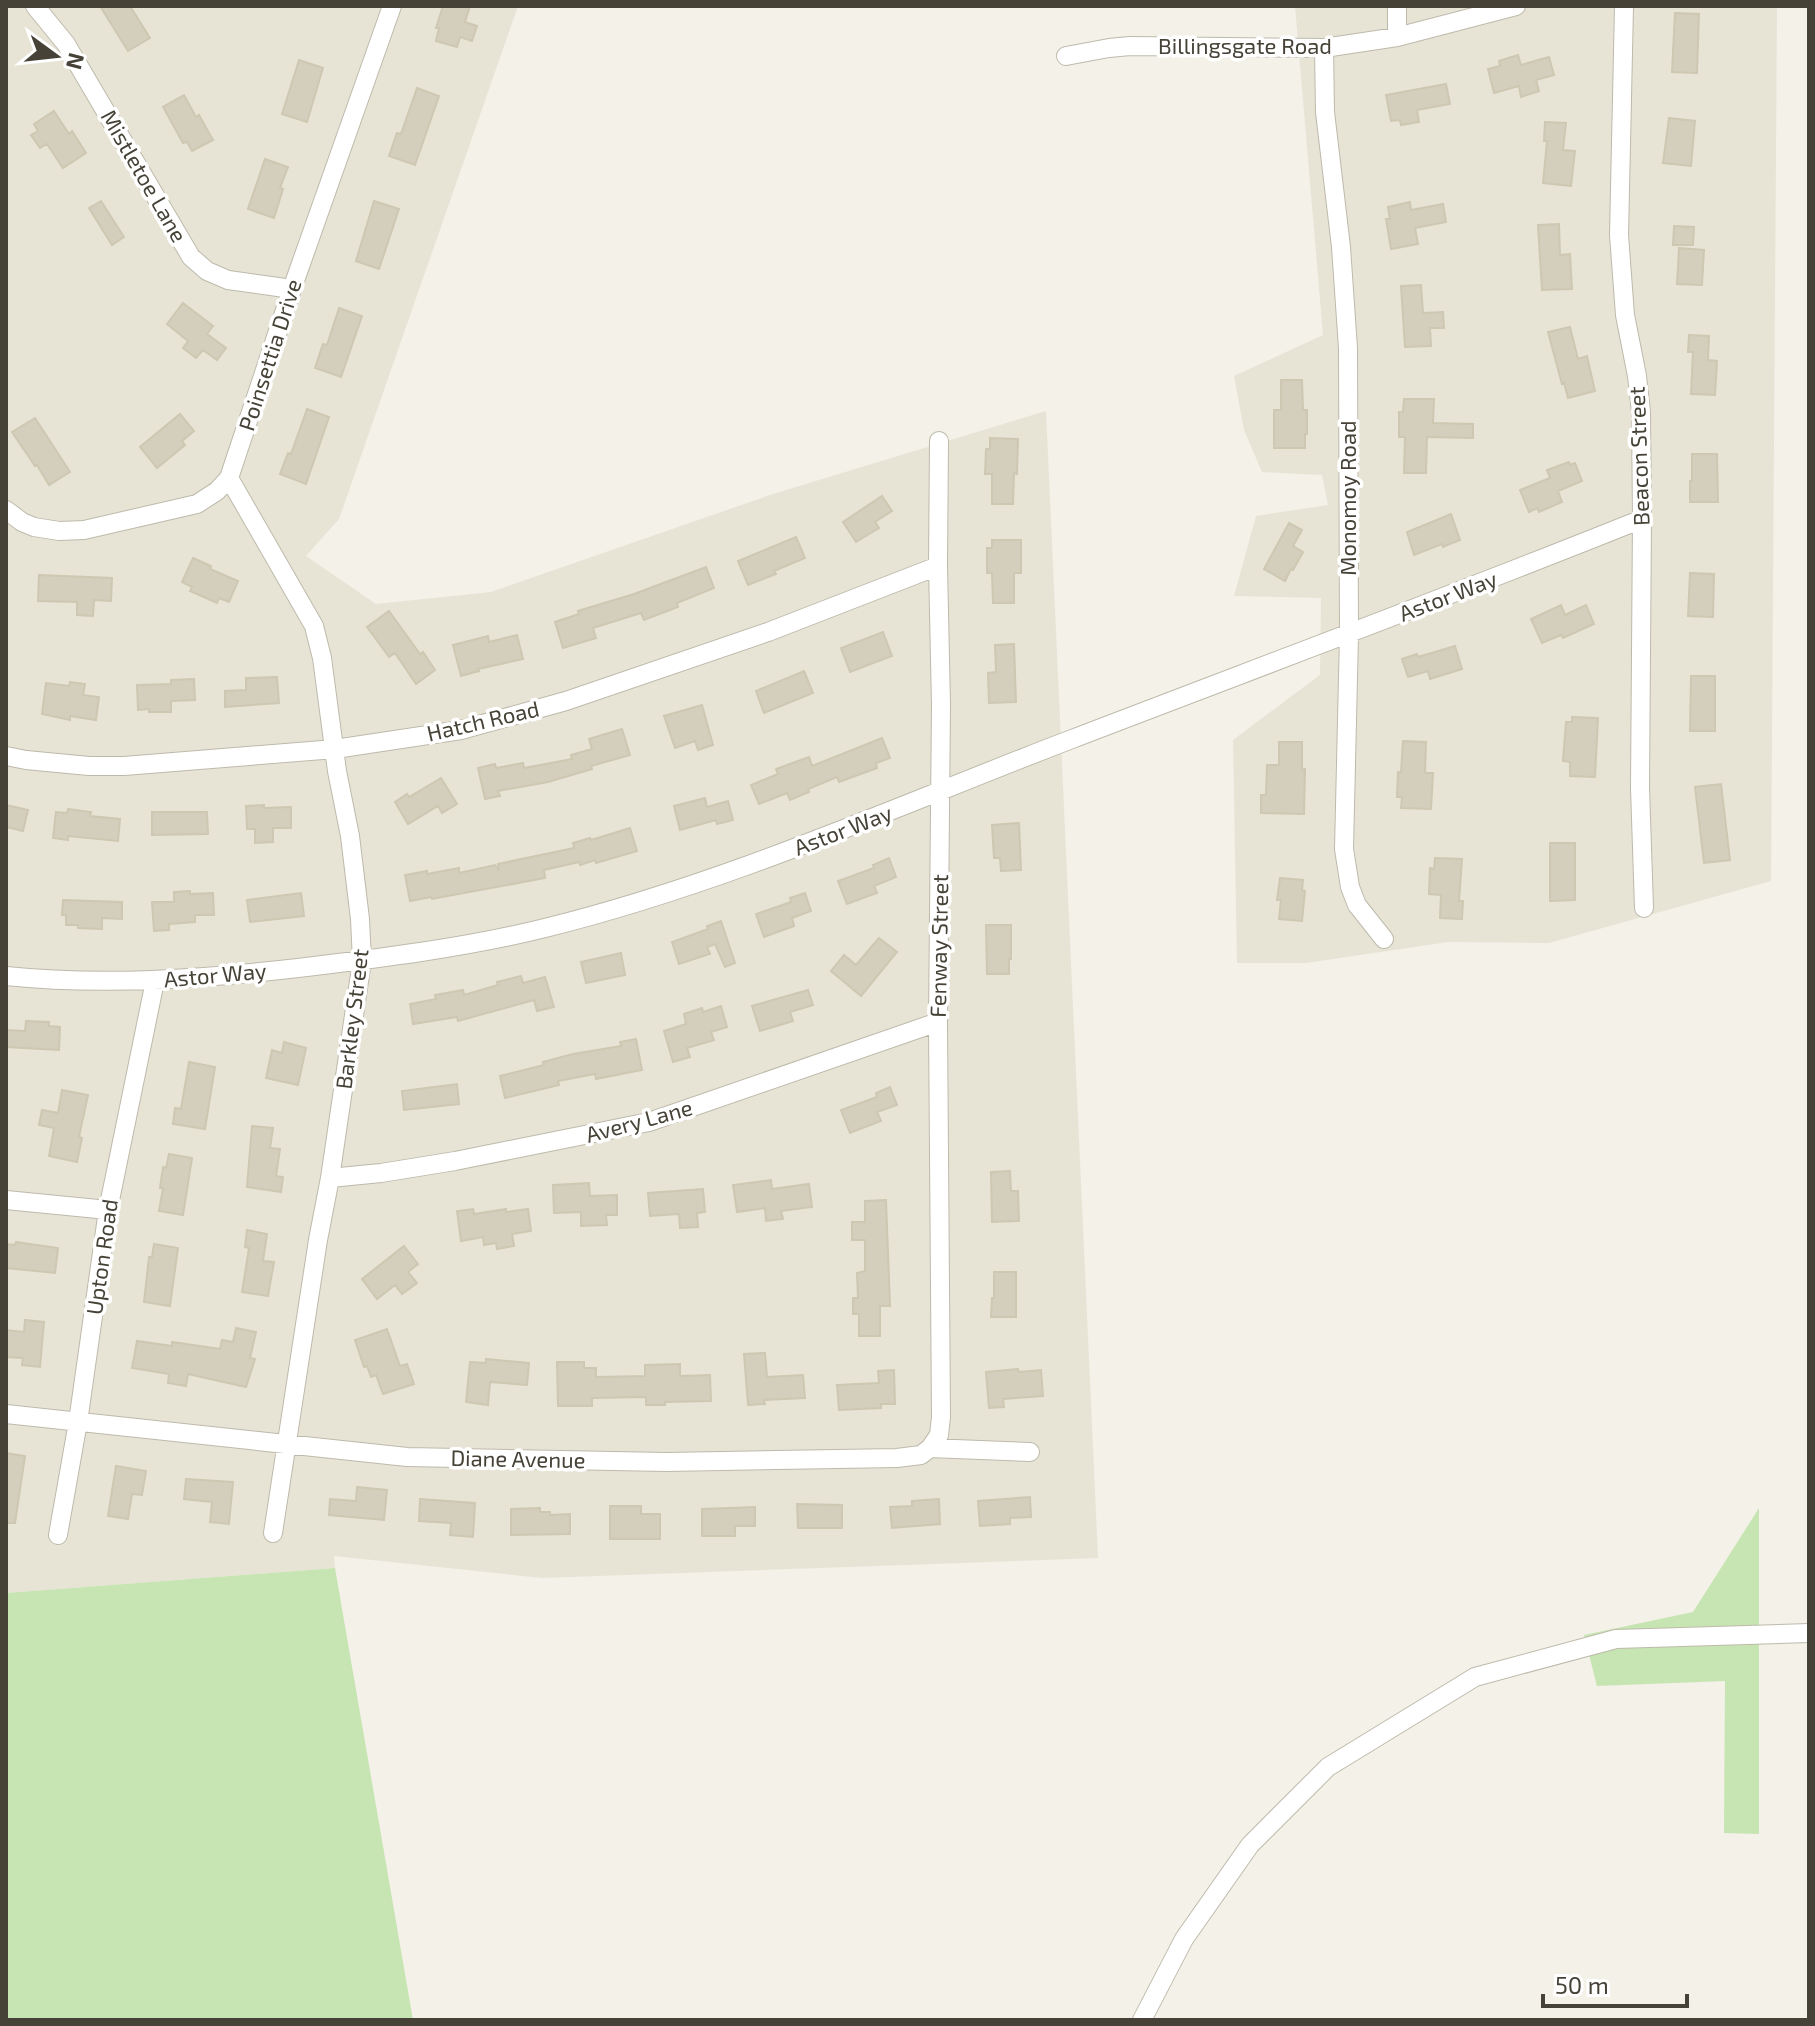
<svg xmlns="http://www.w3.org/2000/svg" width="1815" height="2026" viewBox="0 0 1815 2026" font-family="'Exo 2',sans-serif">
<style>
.residential{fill:#e7e4d6}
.green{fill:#c7e5b2}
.building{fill:#d4cebd;stroke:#cec7b1;stroke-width:2}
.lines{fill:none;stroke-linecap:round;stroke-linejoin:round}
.minor-casing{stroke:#bebaab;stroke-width:20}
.minor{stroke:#fff;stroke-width:18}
.labels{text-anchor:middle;stroke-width:7;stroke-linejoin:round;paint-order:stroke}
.street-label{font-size:22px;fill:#464237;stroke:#fff}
</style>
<rect width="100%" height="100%" fill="#f3f1e8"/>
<!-- residential -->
<path class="residential" d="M6,6H518L339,519L306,556L376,604L491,592L773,494L1046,411L1098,1558L542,1578L334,1556L335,1568L6,1593Z
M1295,6H1777L1771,881L1549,943L1448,942L1306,963H1237L1233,740L1320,675L1321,598L1234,596L1256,516L1328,505L1322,475L1262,472L1244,430L1234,376L1323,335Z"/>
<!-- green -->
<path class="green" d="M1759,1508V1834L1724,1833L1725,1681L1597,1686L1584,1635L1693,1612Z
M335,1568L413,2020H6V1593Z"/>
<!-- building -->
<path class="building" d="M100,6H130L150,38L128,51Z
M443,6H470L465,22L477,26L472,41L460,37L457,47L436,41L439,28H436Z
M1675,13L1699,14L1697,73L1672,72Z
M1518,55L1521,65L1549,57L1554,75L1536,80L1539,91L1521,97L1519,86L1494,93L1488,69L1500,66L1499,61Z
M299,60L323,68L307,122L282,114Z
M1446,84L1450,104L1417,110L1419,122L1401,125L1400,120L1391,121L1386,95Z
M417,88L439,96L415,165L389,156L397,133L401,134Z
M184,95L196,117L199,115L213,140L192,151L187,142L183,143L163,107Z
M54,111L69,134L72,131L86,153L63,168L47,144L40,148L31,135L38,131L34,124Z
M1669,118L1695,121L1691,166L1663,163Z
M1545,122L1566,123L1563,150L1575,151L1571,186L1543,183L1547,141H1544Z
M265,159L288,167L280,188L283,189L274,218L248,209Z
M101,201L124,237L112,245L89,208Z
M374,201L399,209L379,269L356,261Z
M1410,202L1411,210L1443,204L1446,222L1415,228L1418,244L1391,249L1386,219H1390L1388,207Z
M1559,224L1560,255L1570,254L1572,289L1542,290L1538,225Z
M1674,226L1694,227L1693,245H1673Z
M1679,248L1704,250L1702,285L1677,284Z
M1421,285L1423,313L1443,312L1444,328H1430L1431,346L1405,347L1401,286Z
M183,303L213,326L207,334L226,348L217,360L203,350L196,358L183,348L188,341L167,324Z
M339,308L362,316L341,377L315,368L323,344L327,345Z
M1570,327L1578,359L1587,356L1595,391L1568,398L1564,383L1562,384L1548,332Z
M1689,335L1709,336L1708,360L1717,361L1715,395L1691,394L1693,352H1688Z
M1281,380H1302L1303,410H1307V434H1305V448H1274V410H1281Z
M1404,399H1434L1433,423L1473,424V438L1427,437L1426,473H1404L1405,437H1399V412H1403Z
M307,409L329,417L306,484L280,474L288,453L291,454Z
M180,414L194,431L182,441L185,445L157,468L140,447Z
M35,418L70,472L49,485L37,465L35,466L12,432Z
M990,438L1018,439L1017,474L1014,473L1013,504H992V474H985L986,449H990Z
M1692,454H1717L1718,502H1690V481H1692Z
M1569,462L1570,465L1575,463L1582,481L1558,491L1562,502L1539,512L1537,508L1529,512L1520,490L1550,478L1547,470Z
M882,496L892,511L875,522L879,528L856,542L843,522Z
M1451,514L1460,540L1443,547L1442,544L1414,555L1407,532Z
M1289,523L1302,530L1293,546L1303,552L1293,570L1291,569L1285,581L1264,569Z
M796,537L805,558L774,571L776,574L748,585L738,561Z
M992,540H1021V573H1014V603H993L992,573H987V548H992Z
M193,558L211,566L210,569L238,581L229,602L219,598L217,603L190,591L192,587L182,582Z
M706,567L714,588L677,603L678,607L644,620L641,613L593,628L596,638L563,648L555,622L579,614L578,611L634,594Z
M1690,573L1714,574L1713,617L1688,616Z
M39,575L112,578L111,601L94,600L93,616L77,615V602L38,601Z
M1561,605L1565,615L1586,605L1594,624L1563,638L1561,635L1542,643L1531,619Z
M389,611L420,654L423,652L435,670L416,684L395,653L389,657L367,627Z
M883,632L892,656L850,672L841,648Z
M517,635L523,659L478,669L479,671L461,676L453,645L488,636L489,642Z
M1014,644L1016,702L989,703L988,673L996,672L995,645Z
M1455,646L1462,669L1430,679L1428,671L1408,677L1402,659L1417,654L1418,657Z
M804,671L813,693L764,713L756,691Z
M1691,676H1715V731H1690Z
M277,677L279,703L225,707V691L246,690V678Z
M194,679L195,700L171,701V712H149V709L138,710L137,685L171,684V680Z
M70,682L85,684L83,695L99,697L96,720L70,716V720L42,714L46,683L69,686Z
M702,705L713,745L698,750L695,741L675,748L664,716Z
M1572,717L1598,718L1595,777L1570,776V762L1563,761L1566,722H1572Z
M622,729L630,755L591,766L592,769L548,782L498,791L500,796L485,799L478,768L495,764L496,768L523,763L524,768L572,759L571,755L592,749L589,739Z
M882,738L890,758L876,763L877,768L839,782L837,777L808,789L809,792L790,800L787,793L759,804L751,785L778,774L776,769L809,757L812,766Z
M1403,741L1426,742L1425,773H1433L1431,809L1401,808L1402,797H1397L1398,772H1401Z
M1279,742H1302V770L1305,769L1304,814L1261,813V795H1266L1267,765H1279Z
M441,778L457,804L442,813L438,806L408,824L395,802L407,794L409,797Z
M1721,784L1730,860L1704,863L1695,787Z
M705,798L707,807L728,801L733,820L717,824L716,820L680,830L674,806Z
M6,805L28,810L23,831L6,827Z
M264,805V808L291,807V828H273V842L255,843V829H247L246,806Z
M68,809L91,812L90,816L120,819L118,841L68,836V840L53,838L56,812L67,813Z
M152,812H207L208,834L152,835Z
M1019,823L1021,870L1001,871L1000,858H994L992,825Z
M630,828L637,851L596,863L595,860L580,865L579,862L544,870L545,878L432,899L431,897L410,901L405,875L427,871V874L459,868V873L495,865L499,871L498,864L574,848L573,843L590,838L591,840Z
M1550,843H1575V900L1550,901Z
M889,858L896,877L874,886L877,893L847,904L838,881L874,868L873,865Z
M1435,858L1462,859L1459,901H1463L1462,919L1440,918L1441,895L1429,894L1430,868L1434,869Z
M1280,878L1303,880L1302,890L1305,891L1302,921L1279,919L1281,900H1277Z
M190,891V894L213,893L214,915H195V922L169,924V930L154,931L152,902H174V892Z
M301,893L304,916L250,922L247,900Z
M805,893L811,911L792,918L794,926L764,937L756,914L791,902L790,898Z
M63,900L122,902V919L102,918V929L78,928V925H66V915H62Z
M721,921L735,963L725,967L715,944L707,947L710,954L679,964L672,942L708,929L707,926Z
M986,925H1011V959H1009V974H987Z
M879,938L897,952L861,996L831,971L844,955L856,965Z
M621,953L625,975L586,983L581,962Z
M521,976L523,983L545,977L554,1007L537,1011L534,1000L458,1021L457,1017L413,1024L410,1004L436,999L435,995L463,990L464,995L498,985L497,982Z
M808,990L813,1005L790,1012L793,1021L760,1031L752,1006Z
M721,1006L727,1027L711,1032L714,1040L687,1048L690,1057L673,1062L664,1031L686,1024L684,1014L702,1008L703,1012Z
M26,1021L49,1022V1026L60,1027L59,1050L6,1047V1030L25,1031Z
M636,1039L642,1070L596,1079L595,1074L558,1081L559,1085L505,1098L500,1076L544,1065L543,1062L573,1054L621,1046L620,1042Z
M284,1042L306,1048L298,1085L266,1078L272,1050L282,1053Z
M189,1062L215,1067L205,1129L173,1124L175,1108L181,1109Z
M457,1084L459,1104L404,1110L402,1091Z
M890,1087L897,1105L877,1112L881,1121L850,1133L841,1110L877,1097L876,1093Z
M62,1090L88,1095L79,1137L82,1138L77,1162L49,1156L54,1128L39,1125L42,1110L58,1113Z
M252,1126L273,1128L270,1148L280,1149L276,1176L283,1177L281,1192L247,1187Z
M169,1154L192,1158L183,1215L159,1211L163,1188H160L163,1167L166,1168Z
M1010,1171L1011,1191H1018L1019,1221L992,1222L991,1172Z
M771,1180L772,1189L809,1184L812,1207L781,1211L783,1219L766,1221L765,1208L737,1212L733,1185Z
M589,1183L590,1196L617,1195V1215H606L607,1225L581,1226V1212L554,1213L553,1185Z
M703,1189L705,1212L697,1213L698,1227L680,1228L679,1214L650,1216L648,1193Z
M886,1200L890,1306H880V1336H859V1314H853V1298H858L857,1273L865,1271V1240H852V1222H865V1201Z
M473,1209L474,1214L506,1209V1212L528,1209L531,1231L512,1234L514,1246L497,1249L496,1243L484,1245L483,1237L461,1241L457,1211Z
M247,1230L267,1234L263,1261L274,1262L268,1296L242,1292L249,1248L245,1247Z
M16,1242L58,1248L55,1273L6,1268V1244L15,1245Z
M154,1244L178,1248L170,1306L144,1302L149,1257H152Z
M404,1246L418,1264L408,1272L417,1283L402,1294L395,1285L377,1299L362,1279Z
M994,1272H1016V1317H991L992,1298H994Z
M25,1320L44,1322L40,1367L22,1365L23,1358L6,1357V1330L24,1332Z
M236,1328L256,1332L250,1358L255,1359L246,1387L188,1374L186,1386L168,1383L169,1374L132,1368L137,1341L172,1346V1342L220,1349L222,1340L233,1342Z
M387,1329L400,1366L407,1364L414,1384L383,1394L376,1375L371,1377L367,1366L364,1367L355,1340Z
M765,1353L767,1377L803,1375L805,1398L764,1400L765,1404L748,1405L744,1354Z
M486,1359L529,1363L527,1385L490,1382L488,1405L466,1402L470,1362L486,1363Z
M557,1362H584V1368H596V1377L645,1376V1365L680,1364V1376L710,1375L711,1401L665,1402V1405H646V1397L592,1398V1406H558Z
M1018,1369L1019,1372L1041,1370L1043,1396L1003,1399L1004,1407L989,1408L986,1372Z
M894,1370L895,1404H881V1408L839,1410L837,1385L879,1383L878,1371Z
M6,1453L25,1456L15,1523H6Z
M116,1466L146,1471L142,1495L132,1494L128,1519L108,1516Z
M186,1479L233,1482L229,1524L210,1522L212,1502L184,1499Z
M357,1487L387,1490L384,1520L329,1515L330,1499L356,1501Z
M1030,1497L1031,1517L1010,1518V1524L980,1526L978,1501Z
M420,1499L475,1503L473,1537L450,1535L451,1523L419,1521Z
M939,1499L940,1524L892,1528L890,1507L912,1506V1501Z
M797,1504L842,1505V1528H798Z
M610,1506H641V1514H660V1539H610Z
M755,1507V1526H735V1536H702V1509Z
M540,1508V1512H550V1515L570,1514V1534L511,1535V1509Z"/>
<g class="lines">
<defs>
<path id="minor" d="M35,6L66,44L191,257L207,271L228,280L292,289
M1397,6V37
M1624,6L1619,235L1625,315L1637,376L1641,412L1642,519L1640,788L1644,908
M1324,48L1325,112L1341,247L1348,348L1349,635L1344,849L1350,887L1357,905L1384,939
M1066,56L1109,48L1130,46L1324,48L1397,37L1516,6
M229,478L314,626L322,658L337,771L350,836L360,919L362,961L330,1178L318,1240L273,1533
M6,510L22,522L34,527L59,531L84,530L197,504L217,491L229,478L292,289L392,6
M6,756L26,760L89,766H124L335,749L461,730L566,701L768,632L938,566
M6,976C103,986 201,979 298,968C381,958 464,948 545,928C727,883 897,806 1072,739C1262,666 1453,595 1642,519
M330,1178L381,1173L455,1161L649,1122L938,1022
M6,1200L108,1210
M6,1414L407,1457L666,1462L897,1458L921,1455L930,1448L1030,1452
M930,1448L939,1435L941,1417L938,1022L941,705L938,566L939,441
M58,1535L78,1422L108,1210L155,981
M1142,2020L1184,1939L1250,1845L1328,1767L1475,1677L1616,1639L1809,1633"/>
</defs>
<!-- minor casing -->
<use href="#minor" class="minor-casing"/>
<!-- minor -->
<use href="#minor" class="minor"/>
</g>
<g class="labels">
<!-- street labels -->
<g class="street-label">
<text x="1245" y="54">Billingsgate Road</text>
<text transform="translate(144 176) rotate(60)" y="8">Mistletoe Lane</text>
<text transform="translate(270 355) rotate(-72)" y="8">Poinsettia Drive</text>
<text transform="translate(1639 456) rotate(-92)" y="8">Beacon Street</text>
<text transform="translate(1348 498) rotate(-90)" y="8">Monomoy Road</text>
<text transform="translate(1448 596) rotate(-21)" y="8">Astor Way</text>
<text transform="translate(483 721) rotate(-13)" y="8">Hatch Road</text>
<text transform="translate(843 830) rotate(-21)" y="8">Astor Way</text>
<text transform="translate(939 946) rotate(-89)" y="8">Fenway Street</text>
<text transform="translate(215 975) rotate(-5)" y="8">Astor Way</text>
<text transform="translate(352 1019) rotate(-83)" y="8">Barkley Street</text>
<text transform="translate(639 1121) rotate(-15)" y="8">Avery Lane</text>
<text transform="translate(102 1257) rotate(-82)" y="8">Upton Road</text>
<text transform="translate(518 1459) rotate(1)" y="8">Diane Avenue</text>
</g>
</g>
<!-- border -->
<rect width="1815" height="2026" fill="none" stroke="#464237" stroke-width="16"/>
<!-- north arrow -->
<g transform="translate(56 56) rotate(105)" stroke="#ffffff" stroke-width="6" paint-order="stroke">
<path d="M0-6L14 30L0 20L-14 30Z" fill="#464237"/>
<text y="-12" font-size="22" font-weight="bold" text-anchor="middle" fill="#464237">N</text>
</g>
<!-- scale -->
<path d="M1543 1994v12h144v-12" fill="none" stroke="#464237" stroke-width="4"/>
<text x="1555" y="1994" font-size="24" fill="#464237" stroke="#ffffff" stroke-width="6" paint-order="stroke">50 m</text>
</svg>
